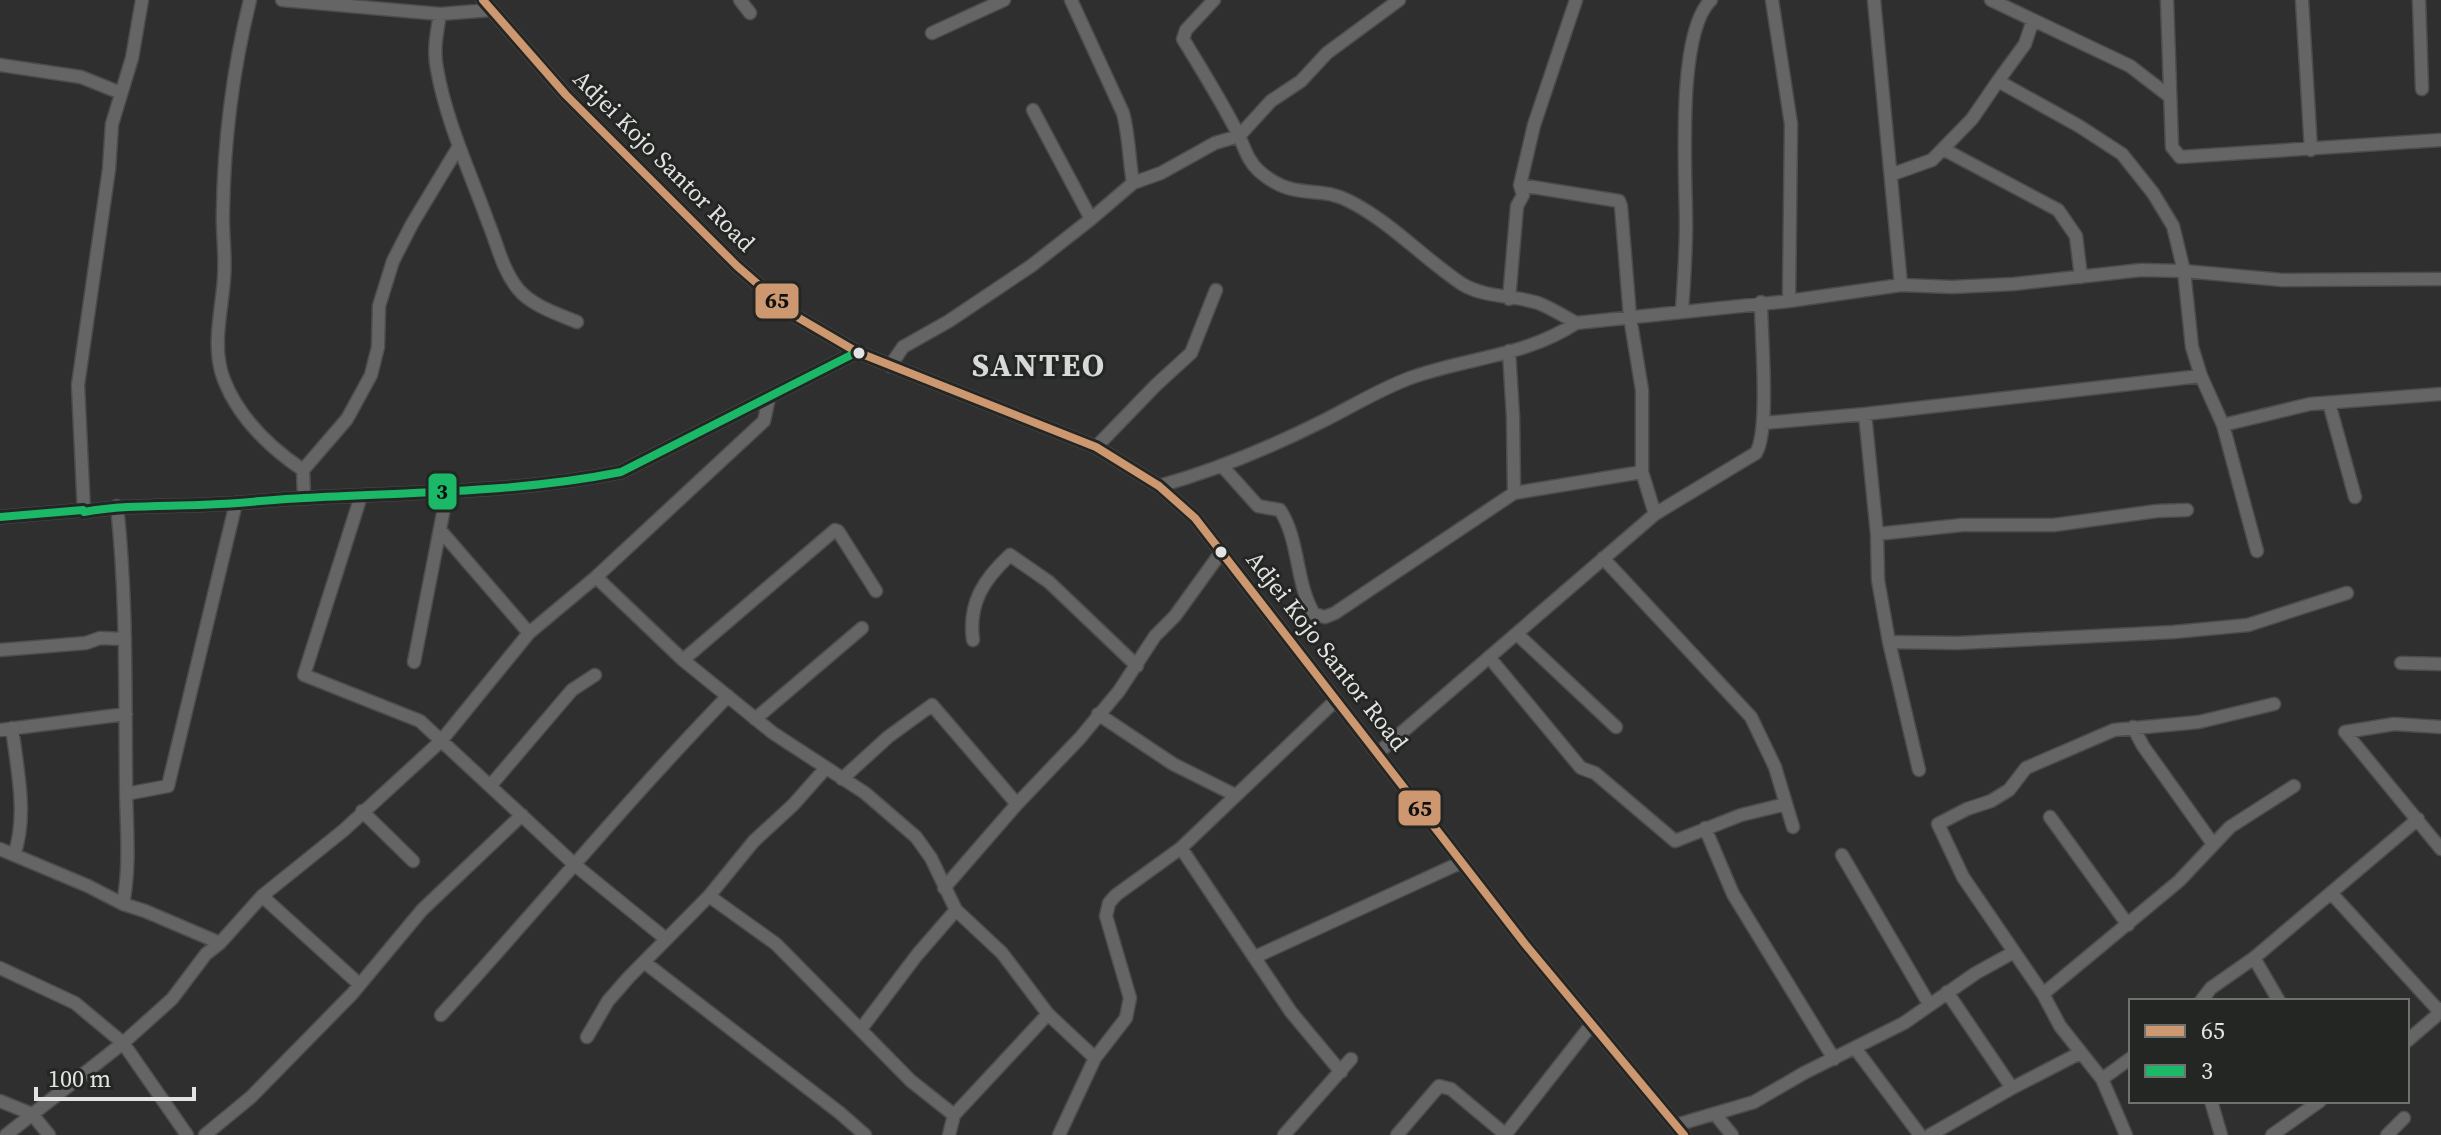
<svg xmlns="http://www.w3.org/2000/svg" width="2441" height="1135" viewBox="0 0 2441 1135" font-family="'Source Serif 4',serif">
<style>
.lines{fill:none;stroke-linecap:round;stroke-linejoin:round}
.minor-casing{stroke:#4c4c4c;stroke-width:15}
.minor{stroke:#656565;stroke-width:12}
.bus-1-casing{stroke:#242624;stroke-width:14}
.bus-2-casing{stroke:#242624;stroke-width:14}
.bus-1{stroke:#cd976f;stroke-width:8}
.bus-2{stroke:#1ab867;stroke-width:8}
.bus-dot{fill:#e2e3e2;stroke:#242624;stroke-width:3}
.labels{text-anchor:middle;stroke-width:6;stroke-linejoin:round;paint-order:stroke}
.street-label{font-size:24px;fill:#e2e3e2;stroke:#242624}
.district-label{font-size:32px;font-weight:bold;letter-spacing:2px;fill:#d6d9d7;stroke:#242624}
.line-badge{stroke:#242624;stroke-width:3}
.pale-badge-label{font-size:22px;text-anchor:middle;font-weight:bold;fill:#111}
</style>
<rect width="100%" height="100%" fill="#2f2f2f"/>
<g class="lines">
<defs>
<path id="minor" d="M250,0C233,69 224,139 223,211C222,233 226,255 224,278C222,311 211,347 224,380C239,418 269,447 303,470L304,498
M282,0L440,14L491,10
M483,0L566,95L737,266L792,314L857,352L1096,447L1159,486L1195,518L1525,944L1684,1135
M740,0L750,13
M1071,0L1123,113C1129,135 1129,160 1133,183
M1214,0L1186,30L1183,39C1202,70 1222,102 1238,134C1245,148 1247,160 1259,171C1294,202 1316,184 1349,201C1391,222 1423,258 1462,284C1485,298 1514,295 1538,303C1551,308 1564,316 1576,323
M1772,0L1791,124L1789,301
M1874,0L1901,285
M1991,0L2130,66L2169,96
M2167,0L2172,147L2180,157L2441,140
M2302,0L2311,150
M2419,0L2422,89
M440,14C437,32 433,50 437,69C446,121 470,172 488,222C498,246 502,269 518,289C532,306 558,314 577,322
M932,33L1004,0
M0,65L81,77L121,93
M1998,81L2025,44L2033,20
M1033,110L1091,219
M1943,149L2058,210L2076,236L2081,277
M1893,174L1932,160L1972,119L1998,81L2079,126L2122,154L2153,193L2173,226L2184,271L2192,347L2201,376L2223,425L2257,551
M1520,185L1534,125L1576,0
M1509,299L1517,206L1523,195L1520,185L1619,201L1621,206L1630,317L1642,390V472
M1682,310C1684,281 1686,253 1686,224C1686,175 1676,33 1711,0
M1509,351L1513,417L1514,493
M890,366L903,347L949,321L1031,266L1091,219L1133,183L1161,173L1215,143L1239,136L1271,101L1301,81L1327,53L1399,0
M2329,403L2355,497
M1865,414L1877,534L1878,580L1889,642L1919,770
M1763,423L1865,414L2201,376
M2223,425L2310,404L2441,394
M1096,447L1156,385L1191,353L1216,290
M1223,467L1258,506L1280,510C1300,541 1295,582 1314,614L1325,617L1335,613L1514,493L1642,472L1655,514
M303,470L347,419L371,375L378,347L379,306L393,261L412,224L459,146
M1159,486C1217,470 1269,448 1323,421C1351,407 1380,389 1410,378C1465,358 1527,356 1576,323L1789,301L1901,285L1952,287L2014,284L2141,270L2184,271L2282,280L2441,279
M361,496L304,675L420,721L575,865L666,939
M117,506C127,598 125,690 126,782C126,824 131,862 123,904
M84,512L78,385L109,169L112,124L132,58L142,0
M0,517L83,510L84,512C129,504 173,507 219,504C247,503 275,499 304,498C410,492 516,493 621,472L857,352
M440,530L529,633
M1877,534L1962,525H2054L2157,511L2187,510
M1603,558L1751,717L1775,767L1793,827
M596,577L683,660L773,733L865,793L916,837L931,858L956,910L1002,953L1048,1014L1095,1058
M1517,634L1616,727
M973,640C968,603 984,579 1010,555L1049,582L1137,666
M1889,642L1958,643L2174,632L2248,625L2347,593
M0,650L86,643L100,638L125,639
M1489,657L1581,768L1595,773L1675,841L1741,815L1786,804
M683,660L835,530L838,531L876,591
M414,662L447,493
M2401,663L2441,664
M1098,714L1173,764L1235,795
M755,719L862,628
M2133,727L2143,746L2213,844
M2441,727L2394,724L2345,732L2441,849
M12,728C17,768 28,816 14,855
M0,730L126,714
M1378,753L1655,514L1756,453C1770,430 1761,335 1761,302
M842,779L888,737L932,705L1017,804
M491,785L572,690L595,675
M126,794L168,786L236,503
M362,811L413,861
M2050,817L2128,925
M1705,828L1733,894L1834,1059
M1181,848L1291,1012L1341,1072
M0,849L88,886L123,904L145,911L220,943
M1842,855L1929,1004
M944,888L1017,804L1080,738L1119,691L1155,636L1175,616L1222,551
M2332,894L2439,1011
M262,896L359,984
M709,896L776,944L911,1081L954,1115L1048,1014
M1255,957L1462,862
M2254,958L2279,1001
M644,962L840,1113L865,1135
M0,968L75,1003L123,1043L187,1135
M1947,992L2012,1088
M2043,994L2179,881L2230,827L2294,786
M2201,1001L2211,988L2254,958L2418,819
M441,1015C537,910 628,799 728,696
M861,1029L917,955L956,910
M587,1037L608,1001L629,977L709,896L754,841L793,805L825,769
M2407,1041L2435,1017L2441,1009
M1855,1048L1920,1135
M2102,1079L2131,1058
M0,1101L32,1114L49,1135
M2211,1101L2221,1135
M1715,1114L1732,1135
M1676,1125L1754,1102L1804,1073L1904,1023L1976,973L2014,952
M6,1135L123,1043L172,999L206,954L220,943L262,896L344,830L441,741L529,633L596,577L764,421L769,398
M205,1135L251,1097L352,994L422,910L522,815
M949,1135L954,1115
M1059,1135L1095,1058L1126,1018L1130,998L1106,916L1109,903L1116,895L1181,848L1336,700
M1284,1135L1351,1059
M1397,1135L1439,1086L1451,1089L1506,1135
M1505,1135L1592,1024
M1930,1135L2012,1088L2080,1053
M2126,1135L2102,1079L2060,1026L2043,994L1963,877L1938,824L1967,809L1991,801L2009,790L2026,768L2114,730L2199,722L2274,704
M2272,1135L2320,1101
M2387,1135L2404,1118"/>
</defs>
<!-- minor casing -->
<use href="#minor" class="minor-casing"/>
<!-- minor -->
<use href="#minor" class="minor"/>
<defs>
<path id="bus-1" d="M483,0L566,95L737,266L792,314L857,352L1096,447L1159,486L1195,518L1525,944L1684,1135"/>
<path id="bus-2" d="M0,517L83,510L84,512C129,504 173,507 219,504C247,503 275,499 304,498C410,492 516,493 621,472L857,352"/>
</defs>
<!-- bus-1 casing -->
<use href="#bus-1" class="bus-1-casing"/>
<!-- bus-2 casing -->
<use href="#bus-2" class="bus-2-casing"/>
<!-- bus-1 -->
<use href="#bus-1" class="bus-1"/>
<!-- bus-2 -->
<use href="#bus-2" class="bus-2"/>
</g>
<!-- markers -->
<g class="bus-dot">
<circle cx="859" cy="353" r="7"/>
<circle cx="1221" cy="552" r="7"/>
</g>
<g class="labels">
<!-- street labels -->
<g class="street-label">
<text transform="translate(664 161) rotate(45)" y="8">Adjei Kojo Santor Road</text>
<text transform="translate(1327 651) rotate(52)" y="8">Adjei Kojo Santor Road</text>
</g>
<!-- district labels -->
<g class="district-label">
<text x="1039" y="376">SANTEO</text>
</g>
</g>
<g class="line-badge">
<rect x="754" y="282" width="46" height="38" rx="8" fill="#cd976f"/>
<rect x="427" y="472" width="31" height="39" rx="8" fill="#1ab867"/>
<rect x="1397" y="789" width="45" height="38" rx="8" fill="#cd976f"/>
</g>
<g class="pale-badge-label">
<text x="777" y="308">65</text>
<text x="442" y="499">3</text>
<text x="1420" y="816">65</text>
</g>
<!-- legend -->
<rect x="2129" y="999" width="280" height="104" fill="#242624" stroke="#707270" stroke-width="2"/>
<rect x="2145" y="1025" width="40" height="12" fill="#cd976f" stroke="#707270" stroke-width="2"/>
<text x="2201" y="1039" font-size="24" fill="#e2e3e2">65</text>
<rect x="2145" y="1065" width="40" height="12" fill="#1ab867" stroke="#707270" stroke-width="2"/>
<text x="2201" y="1079" font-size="24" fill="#e2e3e2">3</text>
<!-- scale -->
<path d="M36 1087v12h158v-12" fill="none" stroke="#e2e3e2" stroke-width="4"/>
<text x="48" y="1087" font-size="24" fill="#e2e3e2" stroke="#242624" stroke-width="6" paint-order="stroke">100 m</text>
</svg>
